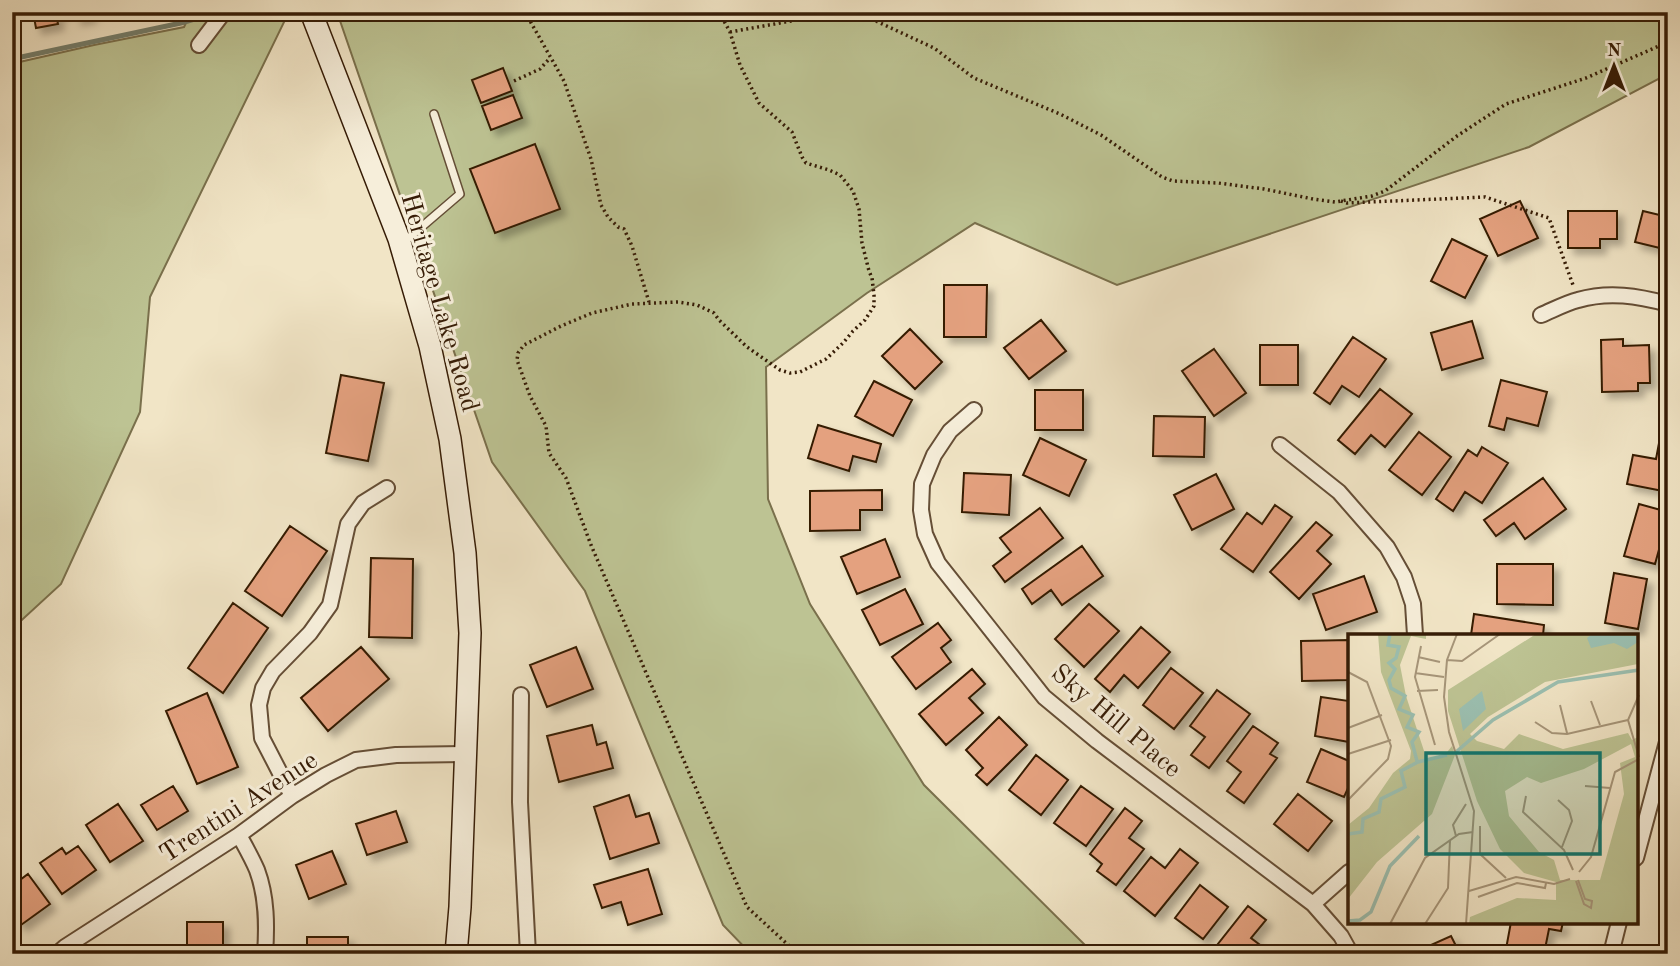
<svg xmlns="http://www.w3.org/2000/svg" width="1680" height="966" viewBox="0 0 1680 966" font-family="'Old Standard TT',serif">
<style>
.green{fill:#bdc393;stroke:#7a704c;stroke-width:2}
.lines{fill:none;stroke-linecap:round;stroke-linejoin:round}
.stream{stroke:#737e6c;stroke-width:5}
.building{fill:#e4a17f;stroke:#361c06;stroke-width:2;filter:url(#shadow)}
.lane-casing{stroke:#654e36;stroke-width:10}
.street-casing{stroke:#654e36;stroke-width:18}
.secondary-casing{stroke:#361c06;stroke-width:24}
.path{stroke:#361c06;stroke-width:3.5;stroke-dasharray:2 3.5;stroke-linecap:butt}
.lane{stroke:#f6eeda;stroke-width:7}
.street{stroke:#f6eeda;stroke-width:14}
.secondary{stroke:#f6eeda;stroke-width:21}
.labels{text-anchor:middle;stroke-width:6;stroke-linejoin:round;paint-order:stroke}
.street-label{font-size:26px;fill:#361c06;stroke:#f6eeda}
.inset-river{fill:none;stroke:#9bbfb0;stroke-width:3.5}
.inset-road{fill:none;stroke:#a69579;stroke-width:2}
.view{fill:#0f766e;fill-opacity:0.15;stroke:#0f766e;stroke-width:3.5}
.inset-edge{fill:none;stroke:#361c06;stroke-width:3.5}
</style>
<defs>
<filter id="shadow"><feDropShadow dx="6" dy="6" stdDeviation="3.5" flood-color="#0004"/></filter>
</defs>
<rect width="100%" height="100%" fill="#f1e5c6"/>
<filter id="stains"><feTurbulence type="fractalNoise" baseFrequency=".00286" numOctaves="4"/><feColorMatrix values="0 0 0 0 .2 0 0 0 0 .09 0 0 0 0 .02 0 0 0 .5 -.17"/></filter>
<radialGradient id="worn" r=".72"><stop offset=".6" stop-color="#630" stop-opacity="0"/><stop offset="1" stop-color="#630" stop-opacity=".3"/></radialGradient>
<!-- green -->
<path class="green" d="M191,12H286L287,16L150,297L140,412L61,584L12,629V54L15,63L94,45L184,27Z
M337,12H1668V74L1529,147L1117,285L975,223L867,293L766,367L768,499L810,604L924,785L1094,954H751L723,925L585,591L492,462Z"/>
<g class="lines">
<!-- stream -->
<path class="stream" d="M12,59L181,23L218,12"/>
</g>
<!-- building -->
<path class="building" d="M33,12H65L56,14L58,24L36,28Z
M75,12H90L91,16L76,19Z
M503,68L512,91L481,103L472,80Z
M513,95L522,118L491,130L482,106Z
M535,144L560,209L495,233L470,169Z
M1520,201L1538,238L1498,256L1480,219Z
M1568,211H1617V239H1600V248H1568Z
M1643,211L1668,217V250L1635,242Z
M1452,239L1487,256L1465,298L1431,281Z
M944,285H987L986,337H944Z
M1041,320L1066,351L1029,379L1004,348Z
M1472,321L1483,358L1442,370L1431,333Z
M910,329L942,362L915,389L882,356Z
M1353,337L1386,359L1359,397L1342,386L1330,404L1314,393Z
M1623,339V346L1649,345L1650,383H1638V391L1602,392L1601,340Z
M1260,345H1298V385H1260Z
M1214,349L1246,393L1214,416L1182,371Z
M341,375L384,383L368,461L326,453Z
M1501,380L1547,392L1538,426L1507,418L1504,430L1489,426Z
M874,381L912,400L893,436L855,416Z
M1380,389L1412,414L1385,447L1371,435L1355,454L1338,440Z
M1035,390H1083V430H1035Z
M1154,416L1205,417L1204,457L1153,456Z
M818,425L881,444L876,462L853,456L849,471L808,458Z
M1419,432L1451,457L1422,495L1389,470Z
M1040,438L1086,460L1069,496L1023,475Z
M1659,443L1668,444V492L1627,484L1633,455L1656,459Z
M1482,447L1508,463L1482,503L1465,492L1453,511L1436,499L1468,450L1477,456Z
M964,473L1011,475L1009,515L962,512Z
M1216,474L1234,509L1192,530L1174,495Z
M1543,478L1566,509L1525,539L1514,523L1496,536L1484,520Z
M882,490V510H860V530L810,531V491Z
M1639,504L1668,512V517L1655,564L1624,556Z
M1275,505L1292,517L1253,572L1221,549L1247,513L1262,524Z
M1040,508L1063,538L1005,582L993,566L1011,552L1000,538Z
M1316,522L1332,535L1317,551L1331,564L1299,599L1270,572Z
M290,526L327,551L282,616L245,591Z
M885,539L900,577L857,594L841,557Z
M1082,546L1103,576L1062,605L1051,590L1032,604L1022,589Z
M371,558L413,559L412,638L369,637Z
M1497,564H1553V605L1497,604Z
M1614,573L1647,579L1638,629L1605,623Z
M1364,576L1377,612L1326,630L1313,594Z
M905,589L923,624L880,645L862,610Z
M233,603L268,628L223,693L188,668Z
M1089,604L1119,631L1084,667L1055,639Z
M1474,614L1544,625L1543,635H1471Z
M938,623L951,640L941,648L951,662L916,689L892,657Z
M1141,627L1170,652L1138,688L1124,675L1110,692L1095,679Z
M1349,640V680L1302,681L1301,641Z
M361,647L389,679L328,731L301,698Z
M576,647L593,689L547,707L530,665Z
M1171,668L1203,693L1174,729L1143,705Z
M972,669L985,684L969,698L983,713L946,745L919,714Z
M1217,690L1250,714L1209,768L1191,755L1205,737L1190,726Z
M207,693L238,767L197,784L166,711Z
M1321,697L1349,701V742L1315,736Z
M999,717L1027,745L987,785L976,775L983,768L966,750Z
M592,725L597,745L606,742L613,768L559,782L547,736Z
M1253,726L1278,743L1270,754L1277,758L1244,803L1227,791L1241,772L1227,761Z
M1321,749L1349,761V786L1344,797L1307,782Z
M1036,755L1068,780L1041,815L1009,790Z
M173,786L188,811L157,830L141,805Z
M1081,786L1113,809L1086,846L1054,823Z
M1298,794L1332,821L1308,851L1274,824Z
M629,795L636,817L649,813L659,843L610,859L594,807Z
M118,804L143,841L110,862L86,825Z
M1125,808L1142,821L1129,838L1144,849L1116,885L1097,871L1102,864L1090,854Z
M396,811L407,842L367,855L356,824Z
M78,846L96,870L62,894L40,863L62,848L66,854Z
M1180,849L1198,863L1155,916L1124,891L1151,857L1165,868Z
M332,851L346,884L309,899L296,865Z
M648,869L662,914L628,925L621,902L602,908L594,885Z
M28,874L50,904L21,925L12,914V886Z
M1200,885L1228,907L1203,939L1175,918Z
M1248,906L1266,920L1251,938L1264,948L1259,954H1210Z
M187,922H223V954H187Z
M1511,922H1563L1561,931L1549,929L1544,954H1533L1506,949Z
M1451,936L1460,954H1411Z
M307,937H348V954H307Z
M662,947L666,954H650Z"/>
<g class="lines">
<defs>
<path id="lane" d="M404,242L460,194L434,114"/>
<path id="street" d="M199,45L224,12
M1541,315C1553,310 1566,303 1578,300C1609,291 1638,296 1668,304
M974,410L950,431L934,455L922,484L921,510L925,534L938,563L1044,697L1097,741L1313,904L1341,936L1351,954
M1280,445L1339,492L1387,547L1404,577L1413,604L1415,635
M521,695L520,802L528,954
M292,796L262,738L259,705L263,688L273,671L310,633L330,605L348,524L363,503L387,488
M239,835C245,846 252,858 257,870C267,897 267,926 265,954
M1636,858L1668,738
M1313,904L1349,872
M57,954L65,947L239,835L292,796L326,775L356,760L396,755L464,754
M1611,954L1619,922"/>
<path id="secondary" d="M311,12L399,239L430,346L450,439L465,553L470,633L460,907L456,954"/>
</defs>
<!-- lane casing -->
<use href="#lane" class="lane-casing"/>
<!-- street casing -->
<use href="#street" class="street-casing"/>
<!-- secondary casing -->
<use href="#secondary" class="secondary-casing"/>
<!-- path -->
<path class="path" d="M525,12L564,81L591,159L601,205L608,217L618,227L624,229L632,246L649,302
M719,12L730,32L740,65L759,103L792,132L802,157L806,163L829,170L840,175L853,191L859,209L862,243L869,271L872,278L874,295V306L865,320L853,331L843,343L826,359L800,372L790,373L780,370L747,347L719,320L714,313L697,305L678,302L632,304L592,313L561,326L524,345L518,353L517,360L530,396L546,426L549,453L566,478L591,545L747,907L798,954
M730,32L830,14L840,13L876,21L934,48L974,78L1060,114L1101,135L1162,177L1173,181L1218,183L1264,189L1313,199L1335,202L1372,196L1385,191L1457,136L1506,104L1586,78L1668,42
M514,81L540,69L550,58
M1341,201L1347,203L1485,197L1549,218L1573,285"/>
<!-- lane -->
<use href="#lane" class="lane"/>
<!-- street -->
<use href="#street" class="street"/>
<!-- secondary -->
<use href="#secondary" class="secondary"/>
</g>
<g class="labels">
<!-- street labels -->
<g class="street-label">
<text transform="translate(441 302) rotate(74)" y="9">Heritage Lake Road</text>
<text transform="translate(1117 720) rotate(40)" y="9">Sky Hill Place</text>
<text transform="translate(238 806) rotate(-33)" y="9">Trentini Avenue</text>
</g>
</g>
<!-- overview -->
<g transform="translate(1348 634)">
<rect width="290" height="290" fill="#f1e5c6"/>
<path d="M30,0H78V5L63,2L52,31L58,62L79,126L96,122L104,112L107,121L84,180L29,228L0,265V191L21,174L45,139L62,125L63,117L33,38ZM188,0H290V30L197,48L140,83L122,100L129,107L156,115L171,100L215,115L280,99L284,106L290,103V290H121L122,283L169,264L208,266V248L176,239L152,215L129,167L100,77V56ZM283,110L287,123L272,129L276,160L252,246H212L206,226L191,218L161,182L157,157L179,143L193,149L236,135Z" fill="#bdc393" fill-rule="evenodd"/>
<path d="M244,0L289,2L290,8L279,15L266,9L243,14L239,4ZM134,57L138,75L115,97L111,75Z" fill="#9bbfb0"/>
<path class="inset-river" d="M42,0L40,11L51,13L48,24L41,29L47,35L41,46L43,54L57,62L51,75L65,81L59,93L71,98L64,108L69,127M108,118L145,86L210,48L291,36M0,200L14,198L15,185L31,178L33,165L57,153L53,137L70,128L99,121M0,287L12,286L23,278L42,232L71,202"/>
<path class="inset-road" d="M109,0L99,26L96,63L101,98L126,177L118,290M73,12L67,43L87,111M70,23L92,28M99,26L114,27L152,0M0,38L19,48L43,112L40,125L0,166M67,39L96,43M69,57L90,56M291,61L280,86L291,123M243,67L252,91M212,71L219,99M187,88L204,99L219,100L280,86M0,94L34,81M0,120L43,106M237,152L262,154M178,162L175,178L216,216L225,236M210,166L221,176L224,187L214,213M132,192V220L158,244M108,202L105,191L118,170M231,238L243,223L267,138L291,125M228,247L236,270L243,274L244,267L237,265L230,246M121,257L168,243L206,250L222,245M130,263L169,249L197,254L198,249M42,290L77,224L111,200L125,198M77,290L100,254L102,206"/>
<path class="view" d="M78,119H252V220H78Z"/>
<rect width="290" height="290" class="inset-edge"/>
</g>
<!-- margin -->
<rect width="1680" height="966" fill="none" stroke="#f1e5c6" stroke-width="42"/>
<rect x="14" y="14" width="1652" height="938" fill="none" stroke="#361c06" stroke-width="3.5"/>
<rect x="21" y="21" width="1638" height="924" fill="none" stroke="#361c06" stroke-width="2"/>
<!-- north arrow -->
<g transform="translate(1614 66)" stroke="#f6eeda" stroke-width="5" paint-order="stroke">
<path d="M0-5L12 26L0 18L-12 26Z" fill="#361c06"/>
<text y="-10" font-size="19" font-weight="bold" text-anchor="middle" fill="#361c06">N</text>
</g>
<rect width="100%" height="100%" filter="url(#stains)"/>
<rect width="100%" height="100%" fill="url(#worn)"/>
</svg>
